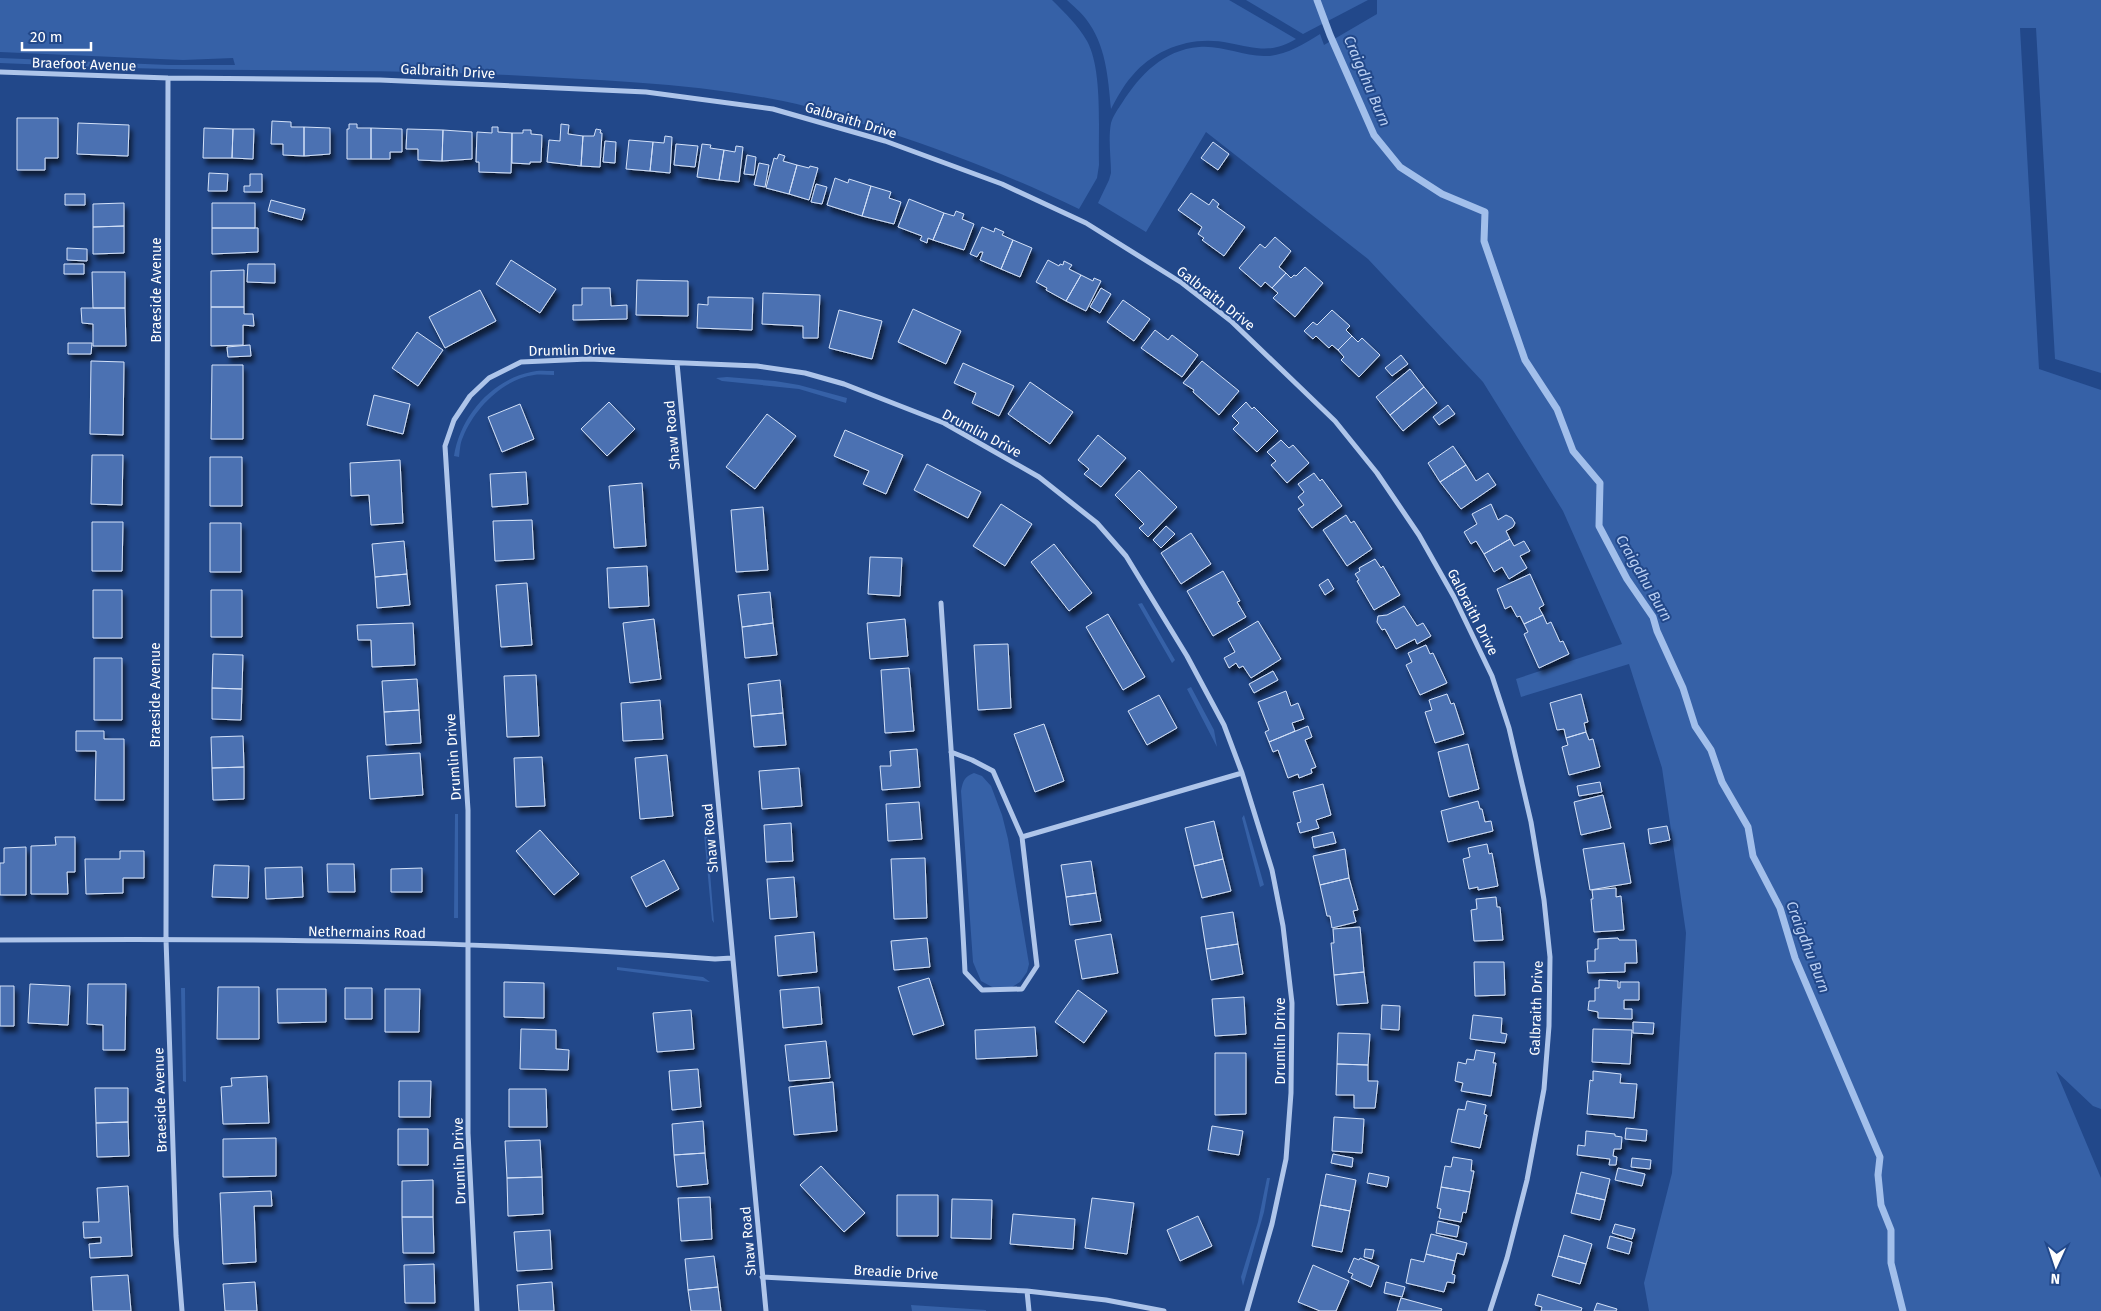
<svg xmlns="http://www.w3.org/2000/svg" width="2101" height="1311" viewBox="0 0 2101 1311" font-family="'Fira Sans',sans-serif">
<style>
.green{fill:#3661a7}
.lines{fill:none;stroke-linecap:round;stroke-linejoin:round}
.stream{stroke:#a2bfeb;stroke-width:7}
.building{fill:#4b71b2;stroke:#d3e1f8;filter:url(#shadow)}
.minor{stroke:#aec5ea;stroke-width:5}
.labels{text-anchor:middle;stroke-width:4;stroke-linejoin:round;paint-order:stroke}
.street-label{font-size:14px;fill:#fff;stroke:#22488a}
.water-label{font-size:15px;font-style:italic;fill:#bacff2;stroke:#22488a}
</style>
<defs>
<filter id="shadow"><feDropShadow dx="3" dy="5.5" stdDeviation="2.5" flood-color="#0009"/></filter>
</defs>
<rect width="100%" height="100%" fill="#22488a"/>
<!-- green -->
<path class="green" d="M0,0H1052C1065,13 1078,25 1087,41C1103,70 1098,131 1099,165L1097,178L1079,209C1015,178 951,153 884,131C851,120 817,108 783,101C693,83 600,80 508,75C396,70 284,71 171,69C114,68 57,65 0,63V58L169,65H235L233,58L183,60L0,52Z
M1067,0H1229L1296,39C1271,54 1256,48 1229,43C1194,35 1155,48 1132,76C1123,86 1117,98 1111,109C1108,77 1106,45 1086,19C1081,12 1073,6 1067,0Z
M1246,0H1368L1303,34Z
M1377,0H2101V373L2055,359L2036,28H2020L2039,369L2101,390V1109L2093,1106L2056,1071L2101,1178V1311H1649L1644,1283L1672,1173L1686,933L1662,768L1629,664L1521,697L1516,679L1622,644L1563,511L1483,382L1368,259L1206,132L1146,232L1098,203L1109,180L1111,173C1111,158 1108,139 1111,123C1113,116 1118,109 1122,103C1140,75 1163,50 1199,47C1222,45 1242,56 1264,56C1283,57 1304,44 1320,34L1324,45L1377,14Z
M554,371V375C547,375 540,374 534,375C503,379 474,409 463,437C460,443 460,450 459,457L454,456C460,417 491,380 531,372C538,370 546,371 554,371Z
M727,377L775,381L799,385L847,398L846,403L799,389L722,381L716,378Z
M1142,603L1175,660L1172,663L1138,604Z
M1191,687L1214,730L1217,747L1187,689Z
M974,773L982,776L991,786L1002,815L1008,839L1029,964L1027,972L1020,982L1012,987L994,988L981,981L973,962L961,791C963,781 964,777 974,773Z
M455,814H458V918H454Z
M1244,815L1264,885L1260,887L1242,818Z
M704,834H707L714,923L712,920Z
M617,967L703,977L710,982L617,970Z
M181,988H185L186,1082L183,1081Z
M1267,1178H1270L1264,1212L1243,1286L1241,1277L1258,1222Z
M911,1305L986,1310V1311H912Z"/>
<g class="lines">
<!-- stream -->
<path class="stream" d="M1317,0L1330,35L1374,135L1400,167L1442,194L1485,212L1484,241L1525,360L1557,409L1573,451L1600,483L1599,526L1627,579L1653,617L1657,631L1683,688L1695,726L1711,750L1722,782L1748,827L1753,856L1780,908L1795,958L1880,1157L1878,1175L1881,1205L1891,1230V1263L1903,1311"/>
</g>
<!-- building -->
<path class="building" d="M17,118H58V158H45V170H17Z
M272,121L291,122V127H304V156L283,155V144H271Z
M78,123L129,125L128,156L77,154Z
M349,124H357V128H371V159H347V129H349Z
M561,124L569,125L568,134L583,136L581,166L547,162L549,140L560,141Z
M304,127L330,128V154L304,156Z
M492,127H498V132L512,133L511,173L479,172V162H476L477,132L492,133Z
M204,128L233,129L232,158H203Z
M371,128L402,129V152H390V159H371Z
M233,129H254L253,159L232,158Z
M407,129L443,130L442,161L418,160V149H406Z
M596,129L601,130L600,133H602L600,167L581,166L583,136H594Z
M443,130L472,132V159L442,161Z
M523,130H531V134L542,135L541,162H530V164L512,163V133H523Z
M665,136L672,137L670,173L650,171L653,142L664,143Z
M629,140L653,142L650,171L626,169Z
M605,141L616,142L615,163L603,162Z
M1213,142L1229,154L1218,170L1201,158Z
M676,144L698,146L695,167L674,165Z
M702,144L711,145L710,148L724,150L719,180L697,177Z
M736,146L743,147L739,182L719,180L724,150L735,152Z
M779,154L785,156L783,161L797,165L789,194L766,188L774,158L777,159Z
M747,155L756,157L754,175L744,174Z
M759,163L769,165L765,187L754,185Z
M797,165L809,168L810,166L818,168L809,200L789,194Z
M209,173L228,174L227,191H208Z
M250,174H262V192H244V186H250Z
M835,178L848,183L849,179L871,186L862,216L827,205Z
M816,184L827,187L822,204L811,202Z
M871,186L891,192L889,198L901,202L894,224L862,216Z
M1191,193L1209,205L1213,199L1219,204L1217,207L1245,227L1224,256L1202,240L1204,238L1198,234L1202,227L1178,210Z
M65,194H85V205H65Z
M909,199L944,213L933,240L928,238L927,243L920,240L922,236L898,227Z
M271,200L305,209L302,220L268,211Z
M124,203V226L93,227V204Z
M212,203H255V228H212Z
M956,211L964,214L962,219L974,224L964,250L933,240L944,213L954,216Z
M124,226V253L93,254V227Z
M982,227L994,232L995,228L1004,232L1002,235L1013,240L1001,269L980,260L983,252H980L977,257L970,254Z
M212,228H258V252L212,254Z
M1275,237L1291,251L1279,267L1286,273L1272,288L1265,282L1261,287L1239,268L1260,244L1265,248Z
M1013,240L1032,248L1020,277L1001,269Z
M67,248L87,249V261L67,260Z
M511,260L556,289L540,313L496,284Z
M1048,260L1059,266L1060,264L1063,265L1064,261L1072,265L1069,269L1081,275L1066,301L1046,290L1047,288L1036,282Z
M64,264H84V274H64Z
M248,264H275V283L247,282Z
M1305,267L1323,283L1295,317L1273,298L1278,293L1272,288L1286,273L1291,278L1294,275L1296,276Z
M244,270V307H211V271Z
M92,272H125V308H93Z
M1081,275L1093,281L1094,278L1101,281L1086,311L1066,301Z
M637,280L688,281V316L636,315Z
M582,288H610L611,306L627,305V319L573,320V305H582Z
M1101,288L1111,294L1100,313L1090,307Z
M480,290L496,321L445,348L429,317Z
M763,293L820,295L818,338H803V326L762,324Z
M708,297L753,298L752,330L697,328L698,304L708,305Z
M1123,300L1150,319L1134,341L1107,322Z
M211,307H244V314H253L254,326L243,325V345L211,346Z
M81,308H125L126,346H93V324L82,323Z
M913,309L961,331L946,364L898,342Z
M839,310L882,321L872,359L829,348Z
M1332,310L1350,326L1346,330L1352,336L1338,350L1332,345L1329,348L1316,336L1313,339L1304,331L1313,322L1317,325Z
M1155,330L1168,340L1172,335L1198,355L1182,377L1141,348Z
M417,332L443,350L418,386L392,368Z
M1352,336L1358,342L1362,338L1380,355L1359,377L1341,360L1344,357L1338,350Z
M68,343H92L91,354H68Z
M250,345L251,356L228,357L227,347Z
M1401,355L1408,364L1392,376L1385,368Z
M91,361L124,362L123,435L90,434Z
M1202,361L1239,391L1219,415L1193,392L1194,390L1183,383Z
M963,363L1014,386L999,416L972,403L976,393L954,383Z
M212,365H243V439H211Z
M1410,369L1424,387L1390,415L1376,397Z
M1030,382L1073,412L1050,444L1008,414Z
M1424,387L1437,403L1403,431L1390,415Z
M374,395L410,404L403,434L367,425Z
M609,402L635,429L607,456L581,429Z
M1246,402L1252,409L1254,407L1278,431L1257,452L1233,429L1239,423L1232,416Z
M520,404L534,439L502,452L488,417Z
M1448,405L1455,414L1439,425L1433,417Z
M767,414L796,436L755,489L726,467Z
M845,430L903,455L886,494L863,484L869,471L834,456Z
M1098,435L1126,458L1101,487L1084,474L1089,469L1078,460Z
M1281,440L1289,448L1293,445L1309,463L1287,483L1271,465L1276,461L1267,452Z
M1453,446L1466,465L1440,482L1428,463Z
M92,455H123L122,505L91,504Z
M210,457H242V506H210Z
M400,460L403,523L371,525L369,495L351,496L350,463Z
M927,464L981,492L968,518L914,490Z
M1466,465L1476,481L1488,473L1496,485L1461,509L1440,482Z
M1139,470L1177,507L1148,537L1139,528L1144,524L1115,495Z
M526,472L528,504L492,507L490,474Z
M1314,473L1320,481L1322,479L1342,506L1312,528L1298,509L1304,505L1298,497L1304,492L1298,484Z
M642,483L646,546L614,548L609,486Z
M1001,504L1032,524L1005,566L973,546Z
M1491,504L1498,520L1506,515L1512,518L1515,523L1513,527L1506,531L1510,539L1484,554L1476,541L1471,544L1464,532L1477,524L1472,514Z
M763,507L768,570L736,572L731,510Z
M1346,515L1351,523L1354,521L1372,549L1347,566L1323,530Z
M532,520L534,559L495,561L493,521Z
M92,522H123L122,571H92Z
M210,523H241V572H210Z
M1166,526L1175,534L1161,548L1153,540Z
M1191,533L1211,564L1181,584L1161,553Z
M1510,539L1514,546L1524,541L1530,551L1520,556L1527,568L1509,579L1502,567L1494,572L1484,554Z
M404,541L407,574L375,577L372,544Z
M1054,544L1092,593L1069,611L1031,562Z
M870,557L902,558L900,596L868,594Z
M1375,559L1381,568L1383,566L1400,595L1374,610L1357,581L1359,580L1355,574L1360,571L1359,568Z
M647,566L649,606L609,608L607,568Z
M1223,571L1240,601L1237,602L1246,617L1213,636L1187,591Z
M407,574L410,605L377,608L375,577Z
M1530,574L1544,605L1539,608L1543,615L1524,624L1520,616L1517,617L1511,606L1505,609L1497,589Z
M1328,579L1334,589L1325,595L1319,585Z
M527,583L532,645L501,647L496,585Z
M93,590H122V638H93Z
M211,590H242V637H211Z
M770,592L773,623L742,627L738,595Z
M1404,606L1417,626L1423,623L1431,636L1417,644L1415,639L1396,649L1385,629L1382,630L1377,622L1378,616L1387,615Z
M1108,614L1145,677L1123,690L1086,627Z
M1543,615L1547,624L1551,622L1560,642L1563,641L1569,654L1539,668L1524,634L1528,632L1524,624Z
M654,619L661,679L630,683L623,623Z
M905,619L908,656L870,659L867,623Z
M1258,621L1281,659L1251,678L1243,666L1239,668L1236,663L1229,668L1224,658L1235,652L1228,639Z
M413,623L415,665L372,667L371,640H358L357,625Z
M773,623L777,655L745,658L742,627Z
M1008,644L1011,708L978,710L974,645Z
M1426,645L1430,654L1433,653L1447,683L1420,695L1406,665L1412,662L1408,653Z
M213,654L243,655L242,689L212,688Z
M94,658H122V720H94Z
M909,668L914,731L885,733L881,670Z
M1273,671L1278,680L1254,693L1249,684Z
M536,675L539,736L507,737L504,676Z
M417,679L419,710L384,712L382,681Z
M780,680L783,713L751,716L748,684Z
M212,688L242,689L241,720L212,719Z
M1286,691L1291,706L1298,703L1304,719L1292,723L1295,731L1269,742L1265,732L1269,730L1258,702Z
M1447,694L1451,704L1454,703L1464,734L1435,743L1425,712L1432,710L1429,700Z
M1581,694L1588,722L1584,723L1586,732L1566,738L1564,729L1557,730L1550,703Z
M1159,695L1177,728L1147,745L1128,711Z
M660,700L663,739L623,741L621,703Z
M419,710L421,743L386,745L384,712Z
M783,713L786,745L754,747L751,716Z
M1044,724L1064,781L1035,792L1014,734Z
M1308,726L1312,737L1305,740L1316,767L1311,769L1312,773L1299,778L1298,774L1288,778L1278,750L1273,752L1269,742Z
M76,731H104V739H124V800H95L96,751H76Z
M1586,732L1589,740L1593,739L1600,767L1569,775L1562,747L1568,745L1566,738Z
M243,736L244,767L212,768L211,737Z
M1468,744L1479,789L1449,797L1438,752Z
M917,749L920,787L882,790L880,766H891L890,751Z
M420,753L423,795L370,799L367,756Z
M667,755L673,816L640,819L635,758Z
M542,757L545,806L516,807L514,758Z
M244,767V799L213,800L212,768Z
M799,768L802,806L762,809L759,771Z
M1600,782L1602,792L1579,796L1577,786Z
M1323,784L1331,815L1316,820L1319,828L1300,833L1297,823L1301,822L1293,792Z
M1603,795L1611,828L1581,835L1574,802Z
M1478,801L1480,809H1482L1485,822L1491,821L1493,831L1448,842L1441,811Z
M919,802L922,839L888,841L886,804Z
M1214,821L1223,859L1194,866L1185,828Z
M791,823L793,861L766,862L764,825Z
M1667,826L1670,840L1650,844L1648,829Z
M540,830L579,874L554,895L516,851Z
M1333,832L1336,843L1314,848L1312,837Z
M55,837H75V872H67L68,894H31V846L56,845Z
M1624,843L1631,883L1590,890L1583,849Z
M1487,844L1489,854L1492,853L1498,886L1478,890V887L1469,889L1463,859L1470,857L1468,848Z
M26,847V895H0V863H4V848Z
M1345,849L1349,878L1320,885L1313,856Z
M120,851H144V878H123V893L86,894L85,859H120Z
M925,858L927,918L894,919L891,859Z
M1223,859L1231,891L1202,898L1194,866Z
M664,860L679,889L646,907L631,877Z
M1091,861L1096,893L1066,897L1061,865Z
M327,864H354L355,892H328Z
M214,865L249,866L248,898L212,897Z
M302,867L303,897L266,899L265,868Z
M422,868V892H391V869Z
M794,877L797,917L770,919L767,879Z
M1349,878L1358,910L1353,911L1356,922L1332,928L1330,916H1327L1320,885Z
M1616,888V897L1621,896L1624,930L1594,932L1591,899H1593L1592,890Z
M1096,893L1101,921L1070,925L1066,897Z
M1496,897L1497,907H1500L1503,940L1474,941L1471,910L1477,909L1476,899Z
M1233,912L1238,944L1206,949L1201,917Z
M1360,927L1364,972L1334,975L1331,943H1334L1333,929Z
M814,932L817,972L778,976L775,936Z
M1111,934L1118,973L1082,979L1075,940Z
M927,938L930,967L894,970L891,941Z
M1618,938L1619,940H1636L1637,963H1625V972L1588,973L1587,961H1595V949H1598V939Z
M1238,944L1243,974L1211,980L1206,949Z
M1474,962H1504L1505,995L1475,996Z
M1364,972L1368,1003L1337,1005L1334,975Z
M929,978L944,1025L913,1035L898,987Z
M1599,980L1618,981V988H1620V982H1639V1000H1624V1009H1632V1019L1598,1018V1012L1588,1010L1589,1001H1595V988H1599Z
M504,982L544,983V1018L504,1017Z
M30,984L70,986L68,1025L28,1023Z
M88,984H126L125,1050H103V1025L87,1024Z
M0,986H14V1026H0Z
M218,987H259V1039H217Z
M819,987L822,1024L783,1028L780,990Z
M345,988H372V1019H345Z
M277,989H326V1022L278,1023Z
M385,989H420L419,1032H385Z
M1078,990L1107,1011L1084,1043L1055,1022Z
M1244,997L1246,1034L1215,1036L1212,999Z
M1382,1005L1400,1006L1399,1030L1381,1029Z
M691,1010L694,1049L657,1052L653,1013Z
M1473,1015L1502,1018L1501,1033L1507,1034L1505,1043L1470,1039Z
M1633,1022L1654,1023L1653,1034L1633,1033Z
M1035,1027L1037,1056L976,1059L975,1030Z
M521,1029L556,1030V1049L569,1050L568,1070L520,1069Z
M1593,1029L1632,1030L1630,1064L1592,1062Z
M1338,1033L1370,1034L1368,1065L1337,1064Z
M826,1041L830,1078L789,1081L785,1045Z
M1476,1050L1495,1053L1493,1063H1496L1491,1096L1461,1091L1463,1083L1455,1081L1458,1062L1466,1064L1467,1059L1474,1060Z
M1215,1053H1246V1114L1215,1115Z
M1337,1064L1368,1065V1081H1378L1375,1108H1354V1095H1336Z
M698,1069L701,1107L672,1110L669,1071Z
M1593,1071L1621,1074L1620,1083L1637,1084L1634,1118L1587,1114L1590,1080L1593,1081Z
M267,1076L269,1123L223,1124L221,1087L232,1086L231,1078Z
M399,1081H431L430,1117H399Z
M833,1082L837,1131L794,1135L789,1087Z
M95,1088H128V1122L96,1123Z
M509,1089H546L547,1127H509Z
M1467,1101L1486,1105L1484,1114L1487,1115L1480,1148L1451,1142L1458,1109L1465,1110Z
M1334,1117L1364,1119L1362,1153L1332,1151Z
M703,1121L705,1153L674,1155L672,1124Z
M128,1122L129,1156L97,1157L96,1123Z
M1212,1126L1243,1131L1239,1155L1208,1150Z
M1626,1128L1647,1130L1646,1141L1625,1139Z
M398,1129H428V1165H398Z
M1586,1131L1615,1134V1136L1622,1137L1621,1149H1614L1613,1156L1617,1157L1616,1165H1609L1610,1159L1577,1155L1578,1145L1585,1146Z
M276,1138V1176L223,1177V1139Z
M540,1140L542,1177L507,1178L505,1141Z
M705,1153L708,1184L677,1187L674,1155Z
M1333,1154L1353,1158L1352,1167L1331,1163Z
M1453,1157L1472,1160L1471,1171H1474L1470,1192L1441,1187L1445,1166L1451,1167Z
M1632,1158L1651,1160L1650,1169L1631,1167Z
M821,1166L865,1213L844,1232L800,1185Z
M1618,1168L1645,1174L1642,1186L1615,1180Z
M1581,1172L1610,1179L1605,1200L1576,1193Z
M1369,1173L1389,1177L1387,1187L1367,1183Z
M1326,1174L1356,1180L1350,1211L1320,1205Z
M542,1177L543,1214L508,1216L507,1178Z
M433,1180V1217H402V1181Z
M128,1186L132,1256L90,1258L89,1244L101,1243V1237L84,1238L83,1222H99L97,1188Z
M1441,1187L1470,1192L1466,1213L1463,1212L1461,1222L1439,1218L1441,1209L1437,1208Z
M271,1191L272,1206H254L256,1262L223,1264L220,1193Z
M1576,1193L1605,1200L1600,1220L1571,1213Z
M897,1195H938V1236H897Z
M710,1197L712,1239L681,1241L678,1198Z
M1092,1198L1134,1203L1127,1254L1085,1248Z
M952,1199L992,1200L991,1239L951,1238Z
M1320,1205L1350,1211L1342,1252L1312,1246Z
M1013,1214L1075,1219L1073,1249L1010,1244Z
M1198,1216L1212,1246L1180,1261L1167,1230Z
M402,1217H433L434,1253H403Z
M1438,1221L1459,1226L1457,1237L1436,1233Z
M1615,1224L1635,1229L1632,1239L1612,1233Z
M550,1230L552,1269L517,1271L514,1232Z
M1431,1234L1467,1243L1464,1255L1457,1253L1455,1261L1426,1254Z
M1564,1235L1592,1244L1586,1264L1558,1256Z
M1610,1236L1632,1242L1629,1254L1607,1248Z
M1365,1249L1374,1250L1372,1259L1364,1257Z
M1426,1254L1455,1261L1452,1274L1455,1275L1454,1283L1447,1282L1444,1292L1406,1283L1411,1259L1424,1262Z
M714,1256L718,1287L688,1290L685,1259Z
M1558,1256L1586,1264L1580,1284L1552,1276Z
M1354,1258L1359,1260L1360,1258L1379,1266L1371,1287L1351,1278L1353,1274L1348,1272Z
M434,1264L435,1303H405L404,1265Z
M1313,1265L1349,1281L1336,1311H1320L1298,1302Z
M128,1275L131,1311H93L91,1277Z
M255,1282L257,1311H225L223,1284Z
M552,1282L554,1311H519L517,1285Z
M1386,1282L1405,1287L1402,1297L1384,1293Z
M718,1287L721,1311H691L688,1290Z
M1538,1294L1582,1308L1581,1311H1541L1542,1307L1535,1305Z
M1401,1298L1442,1309L1441,1311H1397Z
M1597,1303L1617,1309L1616,1311H1594Z"/>
<g class="lines">
<!-- minor -->
<path class="minor" d="M0,72L168,78L380,80L646,92L773,109L885,141L1002,184L1086,223L1182,283L1231,321L1335,421L1377,473L1419,535L1454,597L1492,676L1509,728L1531,822L1544,900L1550,957L1549,1026L1544,1089L1527,1180L1507,1258L1490,1311
M168,78L166,939L176,1236L182,1311
M677,363L766,1311
M941,603C949,726 959,849 965,972L982,990L1022,989L1037,966L1022,837L993,771L972,760L951,752
M1022,837L1242,773
M0,940C238,938 477,940 715,959L732,958
M762,1277L1027,1291L1106,1300L1164,1311
M1027,1291L1029,1311
M477,1311L468,1133V810L445,446L454,420L470,396L489,378L521,362L588,359L757,366L805,373L844,384L944,423L1039,477L1097,523L1126,556L1187,656L1224,725L1242,773L1272,870L1283,926L1292,1003L1291,1093L1286,1159L1272,1224L1247,1311"/>
</g>
<g class="labels">
<!-- street labels -->
<g class="street-label">
<text transform="translate(84 64) rotate(2)" y="5">Braefoot Avenue</text>
<text transform="translate(448 71) rotate(3)" y="5">Galbraith Drive</text>
<text transform="translate(851 120) rotate(17)" y="5">Galbraith Drive</text>
<text transform="translate(156 290) rotate(-90)" y="5">Braeside Avenue</text>
<text transform="translate(1216 298) rotate(38)" y="5">Galbraith Drive</text>
<text transform="translate(572 350) rotate(-1)" y="5">Drumlin Drive</text>
<text transform="translate(982 433) rotate(28)" y="5">Drumlin Drive</text>
<text transform="translate(672 435) rotate(-95)" y="5">Shaw Road</text>
<text transform="translate(1473 612) rotate(63)" y="5">Galbraith Drive</text>
<text transform="translate(155 695) rotate(-90)" y="5">Braeside Avenue</text>
<text transform="translate(453 757) rotate(-94)" y="5">Drumlin Drive</text>
<text transform="translate(710 838) rotate(-95)" y="5">Shaw Road</text>
<text transform="translate(367 932) rotate(1)" y="5">Nethermains Road</text>
<text transform="translate(1536 1008) rotate(-88)" y="5">Galbraith Drive</text>
<text transform="translate(1280 1041) rotate(-90)" y="5">Drumlin Drive</text>
<text transform="translate(160 1100) rotate(-92)" y="5">Braeside Avenue</text>
<text transform="translate(459 1161) rotate(-92)" y="5">Drumlin Drive</text>
<text transform="translate(748 1241) rotate(-95)" y="5">Shaw Road</text>
<text transform="translate(896 1272) rotate(3)" y="5">Breadie Drive</text>
</g>
<!-- water labels -->
<g class="water-label">
<text transform="translate(1367 81) rotate(67)" y="5">Craigdhu Burn</text>
<text transform="translate(1644 578) rotate(60)" y="5">Craigdhu Burn</text>
<text transform="translate(1808 947) rotate(69)" y="5">Craigdhu Burn</text>
</g>
</g>
<!-- north arrow -->
<g transform="translate(2056 1266) rotate(183)" stroke="#22488a" stroke-width="4" paint-order="stroke">
<path d="M0-4L9 19L0 12L-9 19Z" fill="#ffffff"/>
<text y="-8" font-size="14" font-weight="bold" text-anchor="middle" fill="#ffffff">N</text>
</g>
<!-- scale -->
<path d="M22 42v8h69v-8" fill="none" stroke="#ffffff" stroke-width="2.5"/>
<text x="30" y="42" font-size="15" fill="#ffffff" stroke="#22488a" stroke-width="4" paint-order="stroke">20 m</text>
</svg>
